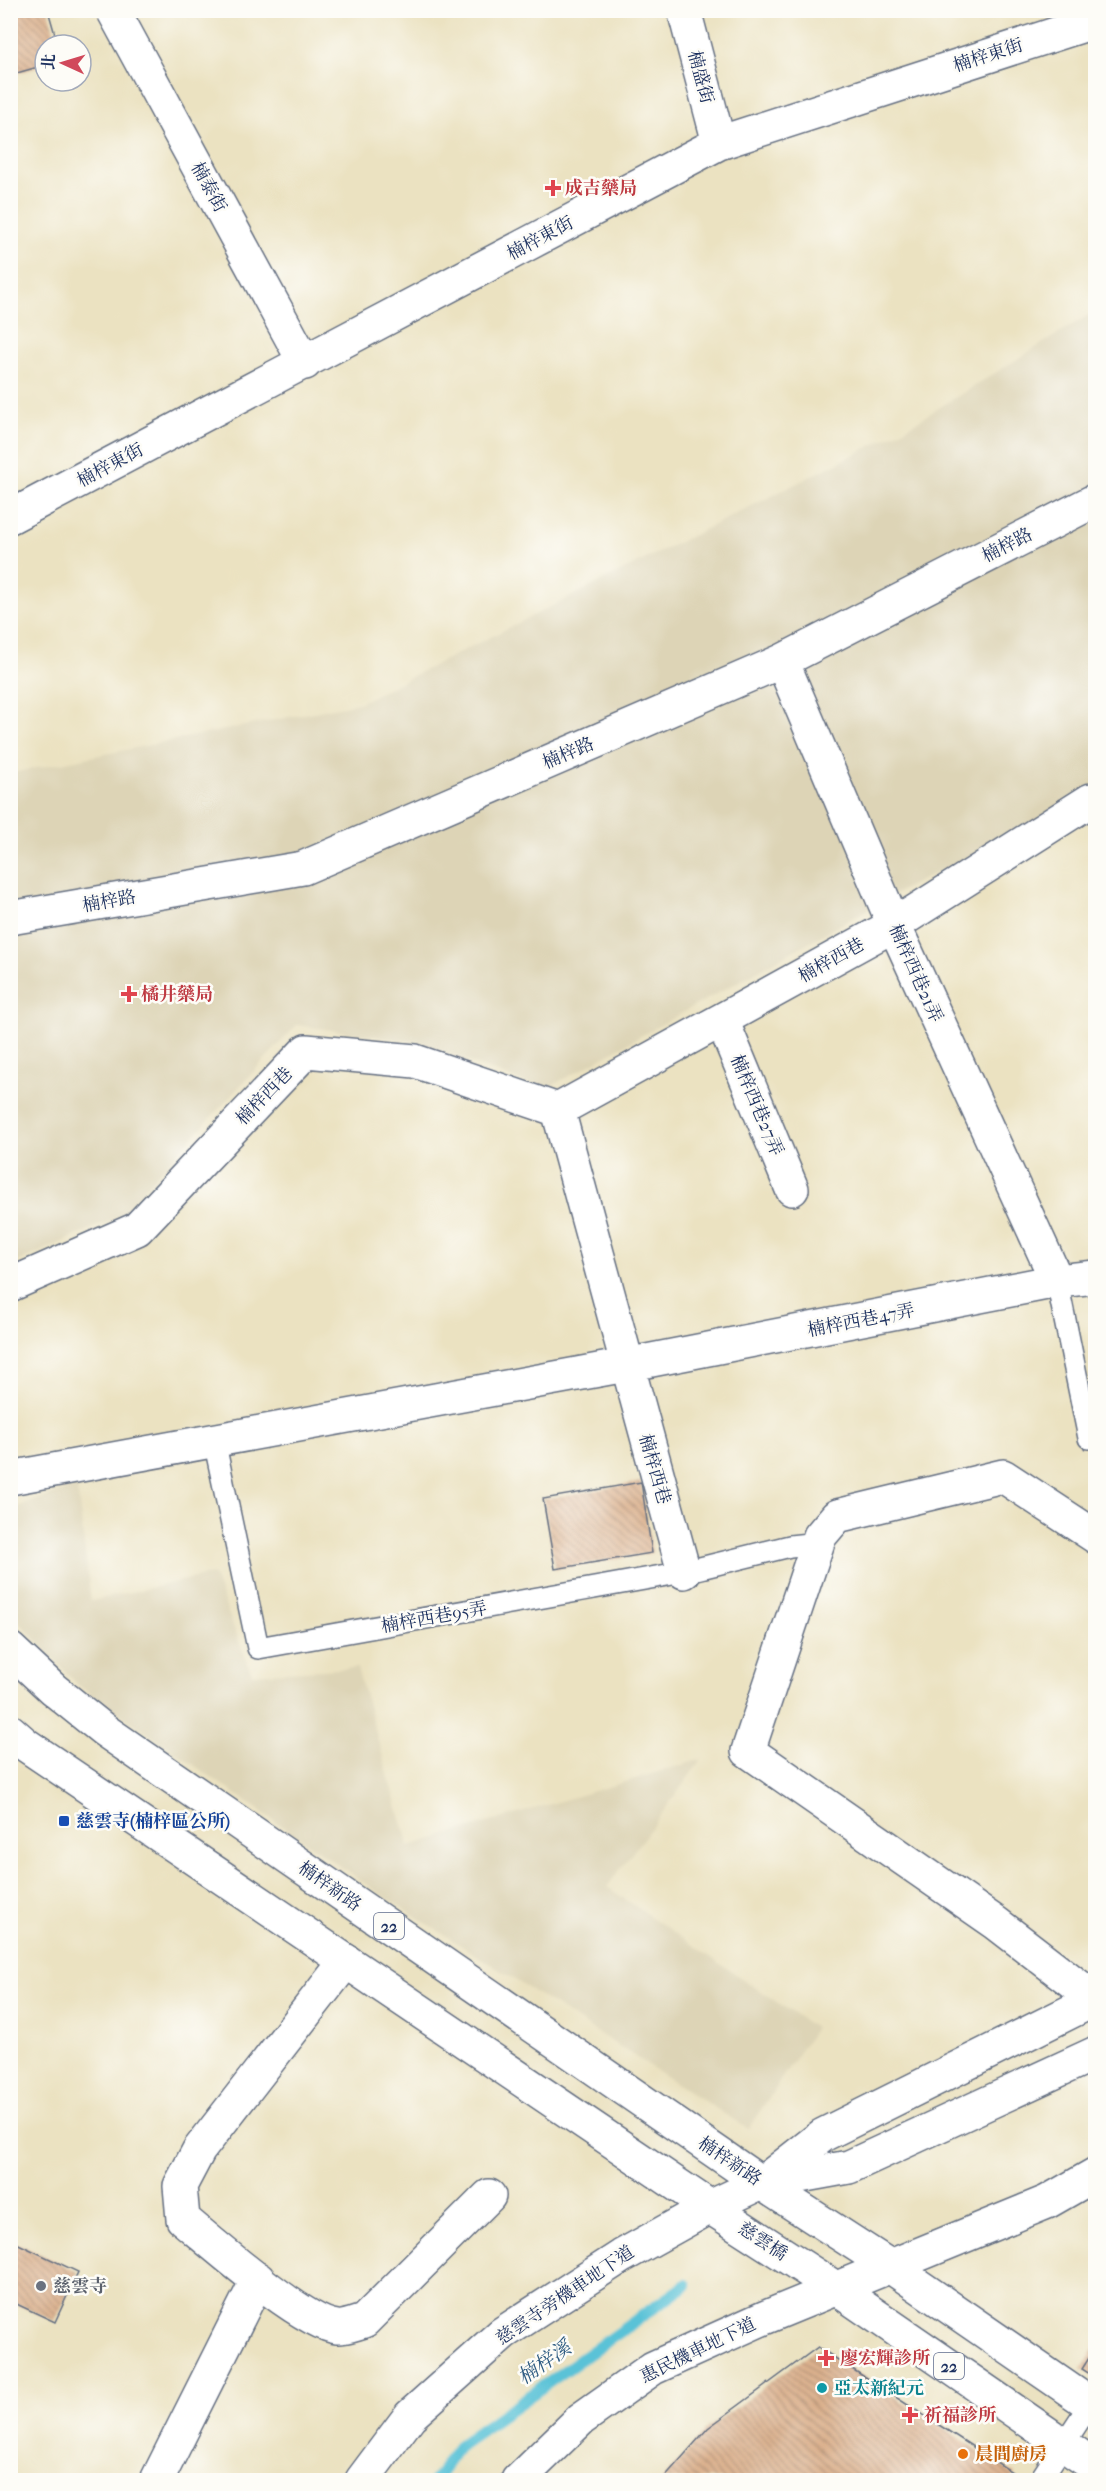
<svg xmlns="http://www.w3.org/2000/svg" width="1106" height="2491" viewBox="0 0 1106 2491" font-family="'IM FELL French Canon','Noto Serif TC',serif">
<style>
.built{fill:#ddd4b6}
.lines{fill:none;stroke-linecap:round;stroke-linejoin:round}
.stream{stroke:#5ac2d7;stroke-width:12}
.building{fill:url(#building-back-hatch)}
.lane-casing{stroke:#646e81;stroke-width:24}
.street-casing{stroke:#646e81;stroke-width:36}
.primary-casing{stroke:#646e81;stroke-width:36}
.lane{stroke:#fff;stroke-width:21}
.street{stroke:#fff;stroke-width:33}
.primary{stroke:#fff;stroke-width:33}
.health-dot{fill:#e0444e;stroke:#fdfcf7;stroke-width:2}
.transit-dot{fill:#1a4fb4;stroke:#fdfcf7;stroke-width:2}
.worship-dot{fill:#6b7280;stroke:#fdfcf7;stroke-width:2}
.culture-dot{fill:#0f9aa8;stroke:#fdfcf7;stroke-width:2}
.food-dot{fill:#e8710a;stroke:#fdfcf7;stroke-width:2}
.labels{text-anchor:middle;stroke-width:5;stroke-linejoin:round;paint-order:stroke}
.shield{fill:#fdfcf7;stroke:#5f6c8c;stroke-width:1.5}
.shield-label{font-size:16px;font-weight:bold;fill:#1b2f5e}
.street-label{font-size:18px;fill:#1b2f5e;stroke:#fdfcf7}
.health-label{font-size:18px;font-weight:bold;fill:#be3a42;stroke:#fdfcf7;text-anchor:start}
.transit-label{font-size:18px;font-weight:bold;fill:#164399;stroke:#fdfcf7;text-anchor:start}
.worship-label{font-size:18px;font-weight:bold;fill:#5b616d;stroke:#fdfcf7;text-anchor:start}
.culture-label{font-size:18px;font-weight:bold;fill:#0d838f;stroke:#fdfcf7;text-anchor:start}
.food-label{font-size:18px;font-weight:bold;fill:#c56008;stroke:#fdfcf7;text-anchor:start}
.water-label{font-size:20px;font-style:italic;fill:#2e5b82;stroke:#fdfcf7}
</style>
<defs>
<pattern id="building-back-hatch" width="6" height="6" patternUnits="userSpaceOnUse" patternTransform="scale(1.5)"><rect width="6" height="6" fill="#dbb18d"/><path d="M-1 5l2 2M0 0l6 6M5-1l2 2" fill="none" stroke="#b19076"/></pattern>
</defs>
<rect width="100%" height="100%" fill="#fdfcf7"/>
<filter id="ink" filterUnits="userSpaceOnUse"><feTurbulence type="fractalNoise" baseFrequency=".0167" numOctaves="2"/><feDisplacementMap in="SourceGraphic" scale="12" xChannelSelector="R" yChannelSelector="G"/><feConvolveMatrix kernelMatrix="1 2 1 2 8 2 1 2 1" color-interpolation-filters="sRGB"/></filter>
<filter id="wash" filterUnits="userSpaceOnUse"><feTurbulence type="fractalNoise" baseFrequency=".008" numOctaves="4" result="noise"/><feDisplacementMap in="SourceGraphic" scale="24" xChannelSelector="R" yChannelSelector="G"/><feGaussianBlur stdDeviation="1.35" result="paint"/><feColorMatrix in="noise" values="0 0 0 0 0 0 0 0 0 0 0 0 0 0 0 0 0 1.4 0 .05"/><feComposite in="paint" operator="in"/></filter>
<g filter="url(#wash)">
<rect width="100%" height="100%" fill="#ebe2c1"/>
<!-- built -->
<path class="built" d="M1095,311V793L906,888L544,1090L416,1042L297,1025L118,1217L11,1265V773L359,703L905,429Z
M77,1486L91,1601L213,1574L252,1674L357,1668L409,1846L702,1759L607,1887L815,2028L748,2129L376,1891L78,1685L10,1612L11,1509Z"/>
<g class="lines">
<!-- stream -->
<path class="stream" d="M435,2480L460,2445L686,2285"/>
</g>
<g id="blocks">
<!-- building -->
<path class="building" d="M10,10H48L58,45H45V65L10,75Z
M641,1482L652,1553L555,1569L543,1499Z
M10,2240L78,2272L55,2322L10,2301Z
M818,2347L1015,2474L1011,2480H662L708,2428Z
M1096,2347V2378L1082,2369Z"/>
</g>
</g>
<g filter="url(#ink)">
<use href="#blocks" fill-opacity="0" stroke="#646e81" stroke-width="1.5"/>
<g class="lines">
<defs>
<path id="lane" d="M1057,1281L1089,1438
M214,1440L258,1648L684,1572L790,1546L818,1543
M1040,2480L1090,2404"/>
<path id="street" d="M113,10L305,363
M684,10L719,143
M10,517L719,143L1096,21
M782,661L894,925L1057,1281
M10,918L303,868L782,661L1096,500
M722,1020L792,1189
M558,1110L684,1572
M10,1285L137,1229L306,1051L415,1061L558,1110L894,925L1091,800L1096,802
M10,1478L626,1365L1057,1281L1096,1277
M346,1961L199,2150L180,2186L183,2219C212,2243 304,2324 337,2327C344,2328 356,2323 364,2321L489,2196
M1095,1999L996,1923L748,1751L820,1536L837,1516L1003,1476L1096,1537
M767,2179L823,2135L1096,1999
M157,2480L258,2279
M362,2480L410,2416L503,2333L622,2256L710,2207L761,2183L849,2167L1096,2053
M518,2480L581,2419L653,2368L764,2318L1047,2202L1096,2174"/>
<path id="primary" d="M10,1649L53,1689L104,1730L761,2183L891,2267L1096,2408
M10,1731L26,1745L710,2207L837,2289L1096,2467"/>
</defs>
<!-- lane casing -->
<use href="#lane" class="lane-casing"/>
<!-- street casing -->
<use href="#street" class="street-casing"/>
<!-- primary casing -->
<use href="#primary" class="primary-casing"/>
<!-- lane -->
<use href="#lane" class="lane"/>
<!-- street -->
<use href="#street" class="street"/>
<!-- primary -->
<use href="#primary" class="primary"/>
</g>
</g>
<!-- markers -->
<g class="health-dot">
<path d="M550 179h6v6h6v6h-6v6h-6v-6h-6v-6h6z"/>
<path d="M126 985h6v6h6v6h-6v6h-6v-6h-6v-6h6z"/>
<path d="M823 2349h6v6h6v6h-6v6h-6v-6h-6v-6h6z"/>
<path d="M907 2406h6v6h6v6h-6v6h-6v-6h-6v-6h6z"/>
</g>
<rect class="transit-dot" x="58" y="1815" width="12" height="12" rx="3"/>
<circle class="worship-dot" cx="41" cy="2286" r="6"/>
<circle class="culture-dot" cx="822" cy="2388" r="6"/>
<circle class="food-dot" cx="963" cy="2454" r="6"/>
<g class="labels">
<!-- shield labels -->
<g class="shield">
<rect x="374" y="1913" width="30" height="26" rx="4.5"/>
<rect x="934" y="2353" width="30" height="26" rx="4.5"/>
</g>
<g class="shield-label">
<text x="389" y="1932">22</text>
<text x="949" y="2372">22</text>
</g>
<!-- street labels -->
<g class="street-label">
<text transform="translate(988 55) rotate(-18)" y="6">楠梓東街</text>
<text transform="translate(701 77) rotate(75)" y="6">楠盛街</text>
<text transform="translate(209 187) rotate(61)" y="6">楠泰街</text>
<text transform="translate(540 238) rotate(-28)" y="6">楠梓東街</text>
<text transform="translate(110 465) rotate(-28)" y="6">楠梓東街</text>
<text transform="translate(1007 545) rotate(-27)" y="6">楠梓路</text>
<text transform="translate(568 753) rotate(-23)" y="6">楠梓路</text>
<text transform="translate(109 901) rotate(-10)" y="6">楠梓路</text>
<text transform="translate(831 960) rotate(-29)" y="6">楠梓西巷</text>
<text transform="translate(916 973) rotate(66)" y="6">楠梓西巷21弄</text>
<text transform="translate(264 1096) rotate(-46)" y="6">楠梓西巷</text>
<text transform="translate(757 1105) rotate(67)" y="6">楠梓西巷27弄</text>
<text transform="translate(861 1320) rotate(-11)" y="6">楠梓西巷47弄</text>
<text transform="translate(655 1469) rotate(74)" y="6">楠梓西巷</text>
<text transform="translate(434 1617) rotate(-10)" y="6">楠梓西巷95弄</text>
<text transform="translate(330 1886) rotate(35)" y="6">楠梓新路</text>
<text transform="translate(730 2161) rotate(34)" y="6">楠梓新路</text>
<text transform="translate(763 2241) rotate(33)" y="6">慈雲橋</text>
<text transform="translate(565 2295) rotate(-34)" y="6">慈雲寺旁機車地下道</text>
<text transform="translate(698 2350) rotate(-26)" y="6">惠民機車地下道</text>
</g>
<!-- health labels -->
<g class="health-label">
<text x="565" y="194">成吉藥局</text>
<text x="141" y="1000">橘井藥局</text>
<text x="840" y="2364">廖宏輝診所</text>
<text x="924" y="2421">祈福診所</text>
</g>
<!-- transit labels -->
<g class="transit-label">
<text x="76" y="1827">慈雲寺(楠梓區公所)</text>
</g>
<!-- worship labels -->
<g class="worship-label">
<text x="53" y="2292">慈雲寺</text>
</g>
<!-- culture labels -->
<g class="culture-label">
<text x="834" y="2394">亞太新紀元</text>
</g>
<!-- food labels -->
<g class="food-label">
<text x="975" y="2460">晨間廚房</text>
</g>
<!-- water labels -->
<g class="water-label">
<text transform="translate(544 2362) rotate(-35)" y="7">楠梓溪</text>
</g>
</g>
<!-- margin -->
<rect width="1106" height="2491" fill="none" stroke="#fdfcf7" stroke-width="36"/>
<!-- north arrow -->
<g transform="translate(63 63) rotate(274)"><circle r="28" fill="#fdfcf7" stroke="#a3aaba" stroke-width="1.5"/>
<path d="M0-4.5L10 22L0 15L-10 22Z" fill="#d1495b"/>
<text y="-9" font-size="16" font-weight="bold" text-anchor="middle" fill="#1b2f5e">北</text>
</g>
</svg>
